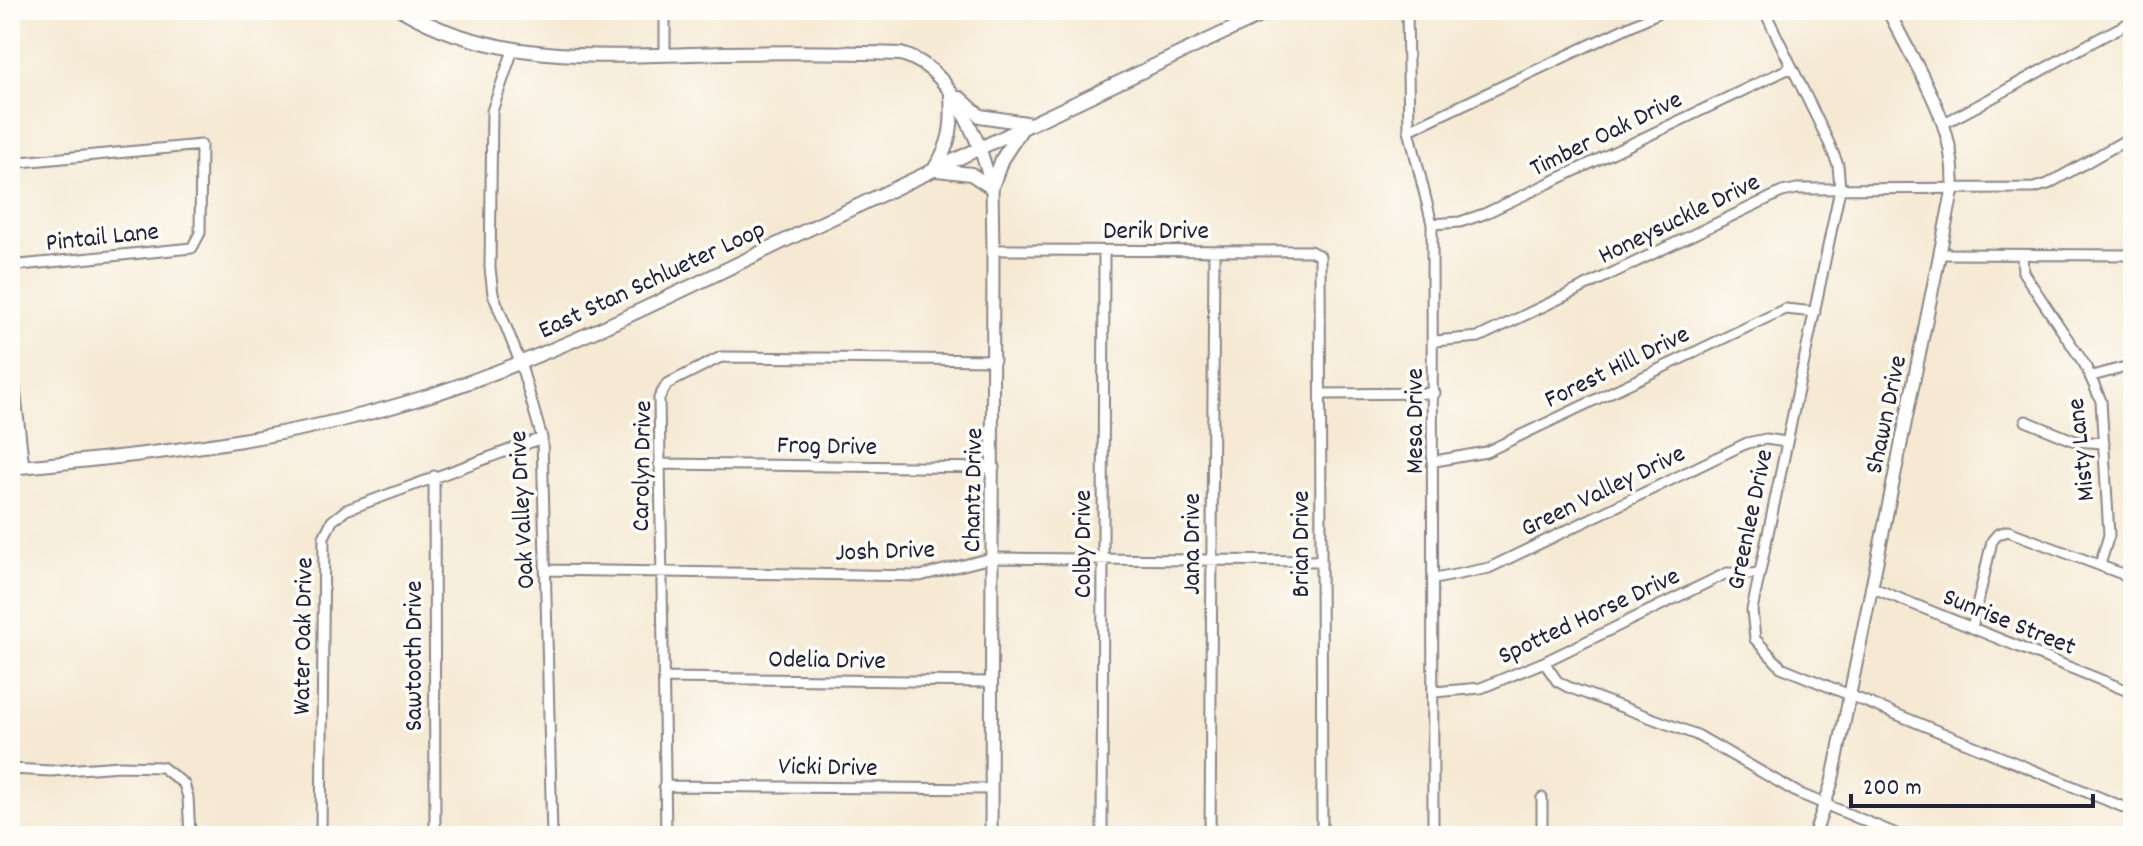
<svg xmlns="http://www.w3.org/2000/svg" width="2143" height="846" viewBox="0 0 2143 846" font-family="Dekko,sans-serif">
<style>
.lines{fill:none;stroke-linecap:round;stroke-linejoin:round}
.minor-casing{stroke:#8c8687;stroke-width:13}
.tertiary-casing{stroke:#8c8687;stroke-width:15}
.secondary-casing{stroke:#8c8687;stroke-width:16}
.minor{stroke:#fff;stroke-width:9}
.tertiary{stroke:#fff;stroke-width:11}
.secondary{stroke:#fff;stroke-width:12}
.labels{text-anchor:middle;stroke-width:7;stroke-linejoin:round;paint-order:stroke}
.street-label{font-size:26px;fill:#22223b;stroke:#fdfcf7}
</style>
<rect width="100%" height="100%" fill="#fdfcf7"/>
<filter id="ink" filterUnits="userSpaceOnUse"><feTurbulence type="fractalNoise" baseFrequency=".0125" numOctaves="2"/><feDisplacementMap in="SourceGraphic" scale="16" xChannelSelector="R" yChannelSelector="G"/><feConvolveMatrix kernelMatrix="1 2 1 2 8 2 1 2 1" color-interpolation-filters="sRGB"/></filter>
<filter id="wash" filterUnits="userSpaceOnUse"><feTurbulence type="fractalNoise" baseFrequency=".006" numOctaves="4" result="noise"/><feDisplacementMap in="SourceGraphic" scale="32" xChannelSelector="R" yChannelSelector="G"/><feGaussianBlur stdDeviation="1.8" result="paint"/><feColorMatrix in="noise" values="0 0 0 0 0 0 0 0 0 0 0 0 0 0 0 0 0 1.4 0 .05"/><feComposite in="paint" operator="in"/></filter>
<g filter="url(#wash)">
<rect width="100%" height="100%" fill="#f5e9d3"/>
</g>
<g filter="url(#ink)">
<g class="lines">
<defs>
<path id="minor" d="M665,10V55
M1407,10L1409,130L1432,224L1433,836
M1764,10L1829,143L1838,165L1840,189L1752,610L1755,639L1781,667L2133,811
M513,50L492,111L490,268L493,294L520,362L542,438L552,836
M1944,123C2009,91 2068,53 2133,21
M1409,130L1664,10
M10,163L201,145L200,233L192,248L10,266
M1432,224L1460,222L1484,214L1792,67
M993,250L1310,251L1320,256L1322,836
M1940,254L2133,255
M2022,255L2023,272L2085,365L2101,401L2109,535L2100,565
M1435,341L1479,337L1782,192L1797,189L2034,188L2048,184L2133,136
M10,345L24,467
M2092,376L2133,365
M1323,394L1435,393
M2026,421L2075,441L2104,443
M1435,461L1486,452L1785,309L1815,312
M659,464L994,468
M434,476L435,836
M546,570L920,576L991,558L1321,561
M1435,579L1489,568L1747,443L1766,439L1786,442
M1871,587L2133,693
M1972,628L1992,541L1998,534L2008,531L2133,578
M1544,662L1557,681L1568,687L1697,735L1798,793L1901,836
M663,678L991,682
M1434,692L1481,688L1544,662L1727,573L1759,574
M10,769L51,771L120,766L162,767L184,784L188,797L190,836
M664,786L991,789
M321,836L324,537L332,521L346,510L542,438
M666,836L659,398L667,384L721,357L995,360
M1102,836L1104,251
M1210,836L1214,251
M1542,836V798"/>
<path id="tertiary" d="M980,148L992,187L993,250L991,836
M1814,836L1832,782L1953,189C1956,121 1916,69 1888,10"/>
<path id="secondary" d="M402,10C498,67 616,56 724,53C782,52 842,52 901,54C944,66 963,110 980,148
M960,98L980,116L1026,123
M934,169C951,144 953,125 951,96
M937,170L971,174L992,188
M992,187L1002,159L1021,130
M10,468C151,455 296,439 431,395C563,352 687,288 811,228C964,155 1119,83 1272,10"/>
</defs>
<!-- minor casing -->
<use href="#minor" class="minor-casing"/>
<!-- tertiary casing -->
<use href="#tertiary" class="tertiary-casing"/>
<!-- secondary casing -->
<use href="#secondary" class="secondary-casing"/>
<!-- minor -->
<use href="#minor" class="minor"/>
<!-- tertiary -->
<use href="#tertiary" class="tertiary"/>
<!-- secondary -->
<use href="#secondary" class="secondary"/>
</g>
</g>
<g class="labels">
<!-- street labels -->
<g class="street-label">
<text transform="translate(1605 132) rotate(-26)" y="9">Timber Oak Drive</text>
<text transform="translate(1678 217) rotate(-26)" y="9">Honeysuckle Drive</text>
<text x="1156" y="238">Derik Drive</text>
<text transform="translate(102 235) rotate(-6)" y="9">Pintail Lane</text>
<text transform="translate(651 278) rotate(-25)" y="9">East Stan Schlueter Loop</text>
<text transform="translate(1616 365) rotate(-26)" y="9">Forest Hill Drive</text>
<text transform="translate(1884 414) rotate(-78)" y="9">Shawn Drive</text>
<text transform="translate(1413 421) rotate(-90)" y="9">Mesa Drive</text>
<text transform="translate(827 444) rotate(1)" y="9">Frog Drive</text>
<text transform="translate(2079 450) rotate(-96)" y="9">Misty Lane</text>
<text transform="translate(640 466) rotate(-89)" y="9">Carolyn Drive</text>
<text transform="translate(1602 489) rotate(-26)" y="9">Green Valley Drive</text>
<text transform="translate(971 490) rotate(-89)" y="9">Chantz Drive</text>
<text transform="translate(520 510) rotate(-93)" y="9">Oak Valley Drive</text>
<text transform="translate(1748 519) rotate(-78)" y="9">Greenlee Drive</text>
<text transform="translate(1081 544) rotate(-90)" y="9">Colby Drive</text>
<text transform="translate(1190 544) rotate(-90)" y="9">Jana Drive</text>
<text transform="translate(1299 544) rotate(-90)" y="9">Brian Drive</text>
<text transform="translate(885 549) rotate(-2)" y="9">Josh Drive</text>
<text transform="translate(1588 614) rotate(-25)" y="9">Spotted Horse Drive</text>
<text transform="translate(2010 620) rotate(22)" y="9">Sunrise Street</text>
<text transform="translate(301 636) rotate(-89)" y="9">Water Oak Drive</text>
<text transform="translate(412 656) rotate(-90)" y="9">Sawtooth Drive</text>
<text transform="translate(827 658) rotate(1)" y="9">Odelia Drive</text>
<text transform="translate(828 765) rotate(1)" y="9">Vicki Drive</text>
</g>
</g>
<!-- margin -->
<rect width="2143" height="846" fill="none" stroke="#fdfcf7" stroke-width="40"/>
<!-- scale -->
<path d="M1851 794v12h242v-12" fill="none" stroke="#22223b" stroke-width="4"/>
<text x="1863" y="794" font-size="24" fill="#22223b" stroke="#fdfcf7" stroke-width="6" paint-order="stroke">200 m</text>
</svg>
